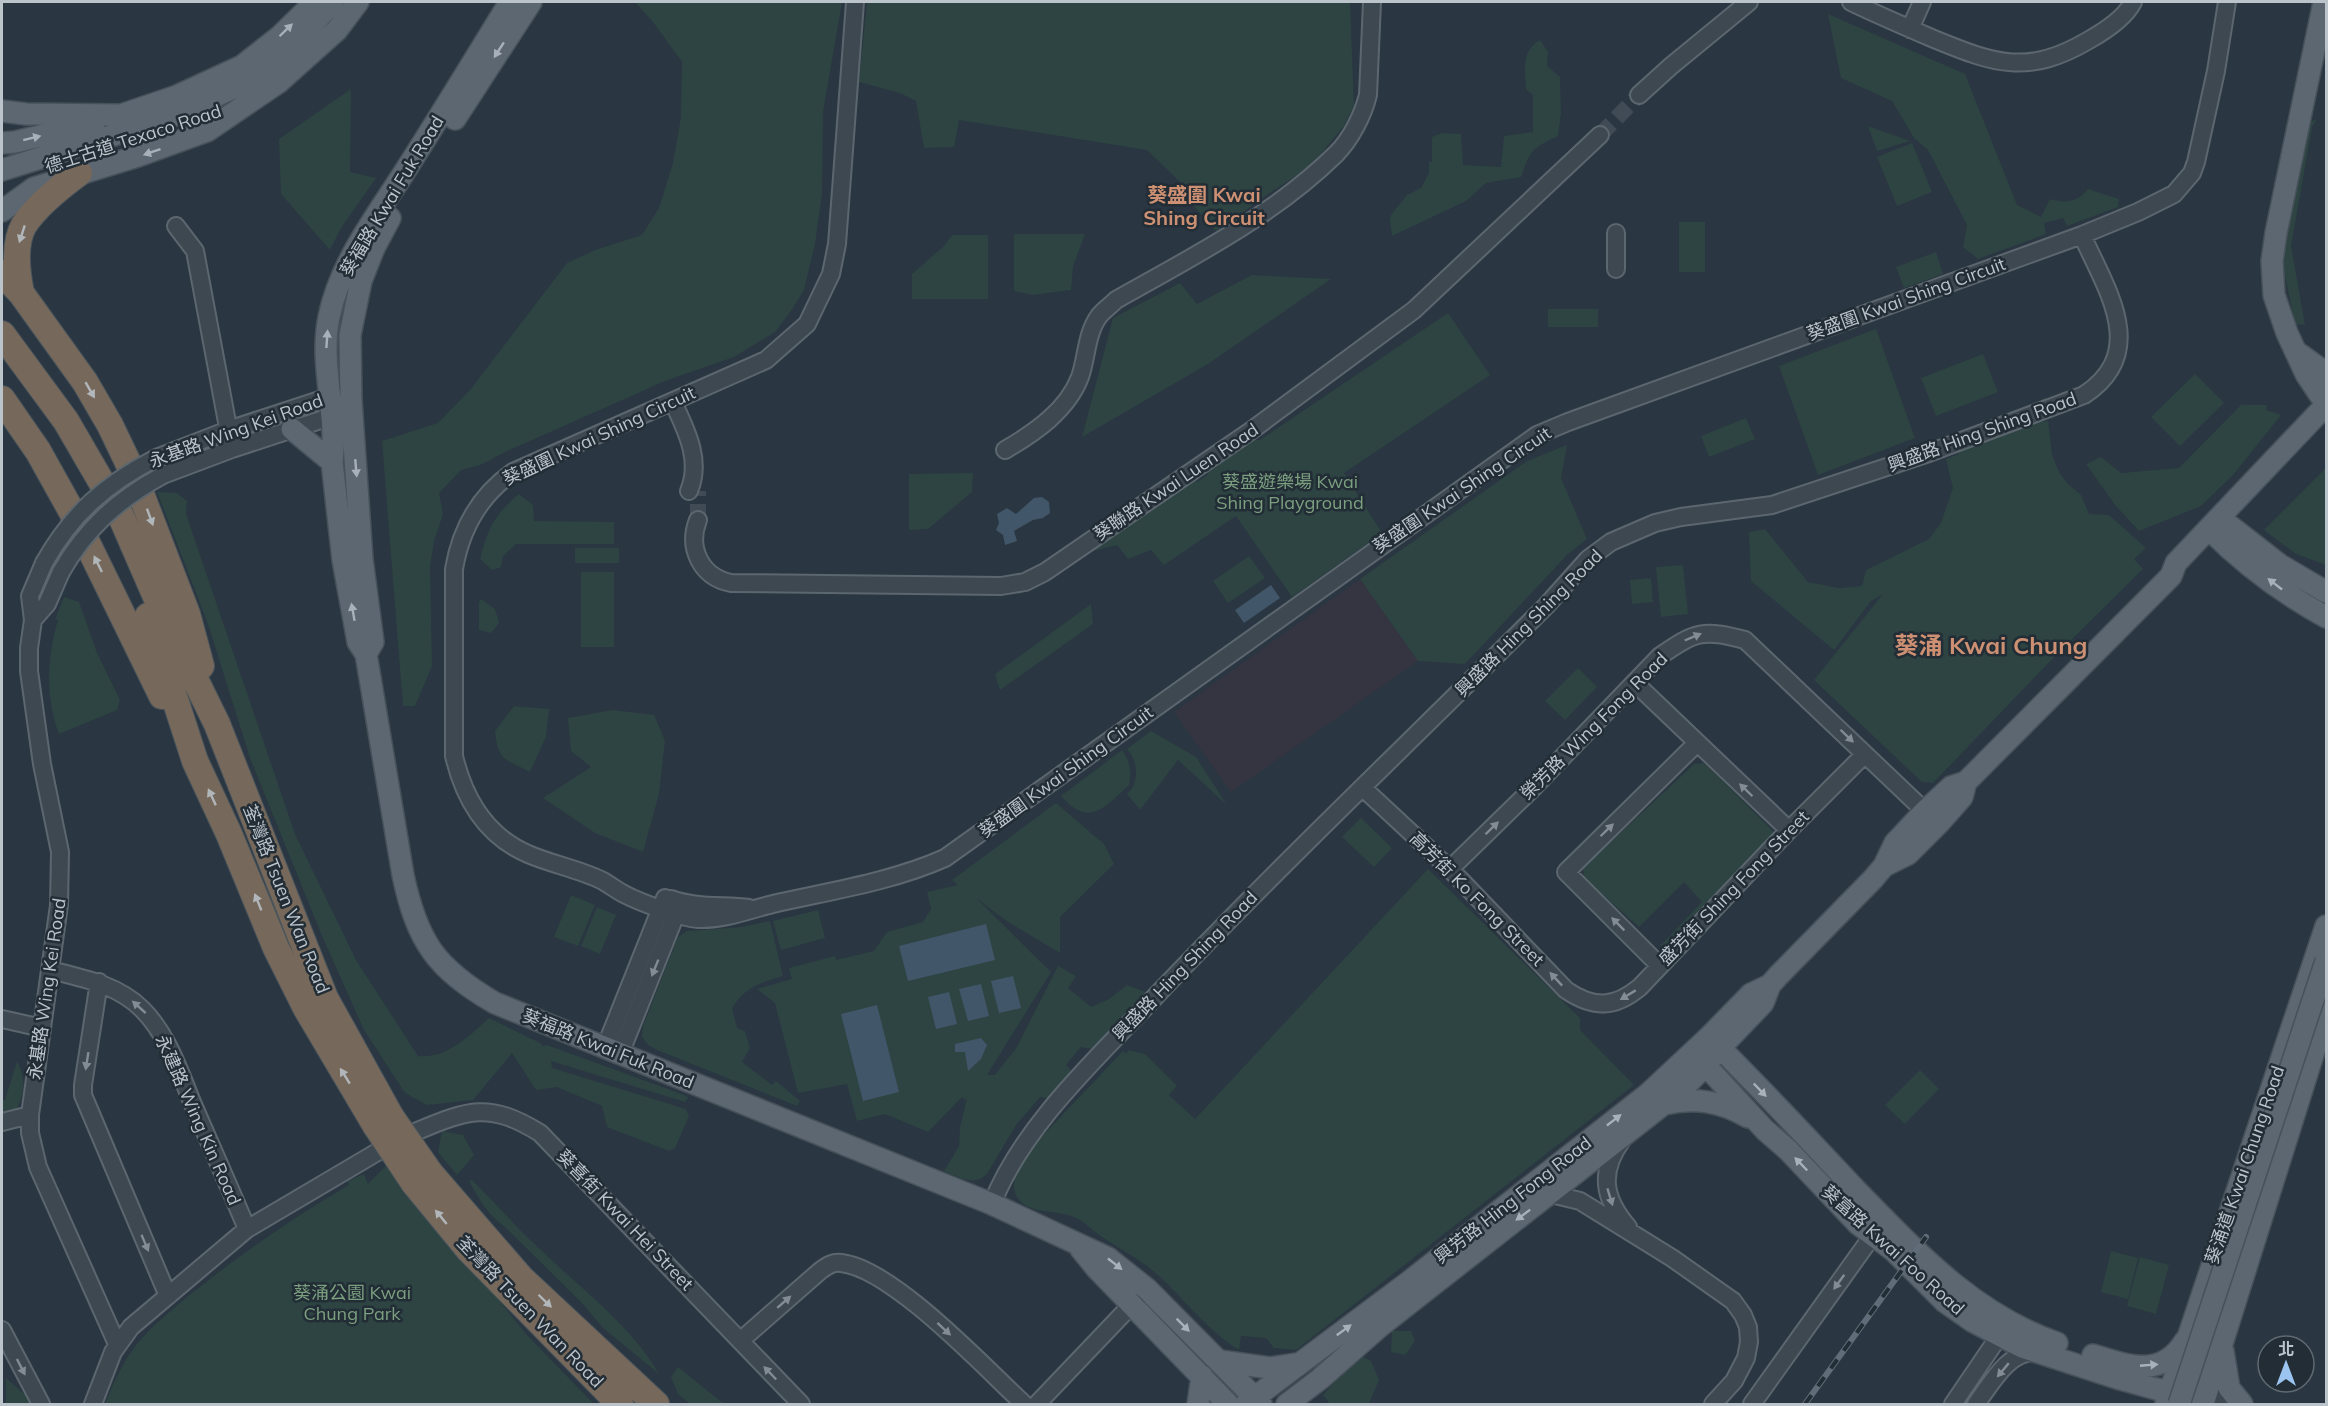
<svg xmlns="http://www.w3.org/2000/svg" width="2328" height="1406" viewBox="0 0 2328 1406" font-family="Mulish,'Noto Sans TC',sans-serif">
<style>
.medical{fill:#353542}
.green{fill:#2d4443}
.water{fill:#415668}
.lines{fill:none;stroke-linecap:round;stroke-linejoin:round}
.minor-tunnel{stroke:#404b56;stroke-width:16;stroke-dasharray:16 8;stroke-linecap:butt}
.minor-casing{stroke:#5c666e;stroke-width:20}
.major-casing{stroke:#47515a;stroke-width:24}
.highway-casing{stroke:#48535b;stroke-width:28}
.minor{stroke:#3e4851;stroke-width:16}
.major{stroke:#5c6771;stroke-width:21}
.highway{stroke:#76695b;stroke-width:26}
.rail-casing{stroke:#606c77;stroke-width:6}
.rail{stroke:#222d36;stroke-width:4;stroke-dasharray:11;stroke-linecap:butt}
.minor-bridge-casing{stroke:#5c666e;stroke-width:20;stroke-linecap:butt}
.major-bridge-casing{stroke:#47515a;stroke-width:24;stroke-linecap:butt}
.highway-bridge-casing{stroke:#48535b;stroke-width:28;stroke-linecap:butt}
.minor-bridge{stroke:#3e4851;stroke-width:16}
.major-bridge{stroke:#5c6771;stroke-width:21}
.highway-bridge{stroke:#76695b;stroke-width:26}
.oneway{fill:#a8b1b9}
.oneway2{fill:#b1b6ba}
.oneway3{fill:#838c94}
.labels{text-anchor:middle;stroke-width:5;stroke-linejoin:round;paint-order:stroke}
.street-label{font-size:18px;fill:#bbc3cb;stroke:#222d36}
.park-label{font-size:18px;fill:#7b9f7f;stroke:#222d36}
.neighbourhood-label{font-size:20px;font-weight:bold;fill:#cd9073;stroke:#222d36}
.district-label{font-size:24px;font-weight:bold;fill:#cd9073;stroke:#222d36}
</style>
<rect width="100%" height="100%" fill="#2a3641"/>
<!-- medical -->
<path class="medical" d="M1360,579L1418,661L1231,792L1174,712Z"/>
<!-- green -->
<path class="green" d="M635,2H842L823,112L822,194L815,244L804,290L793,308L775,332L734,357L665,381L503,453L483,464L461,470L439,493L443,514L434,541L430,567L432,666L415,706H403L382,441L438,423L470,390L567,263L595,250L642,235L659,208L673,163L681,117L682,62L653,22Z
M867,2H1350L1354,106L1344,126L1310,167L1274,190L1216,231L1193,205L1180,182L1147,150L959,120L954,147L924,148L916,101L900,93L859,82Z
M1828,14L1965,74L2017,205L2041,217L2050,199C2065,204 2078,202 2088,189L2119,199L2118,207L2067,226L2063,218L2044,223L2046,234L1978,259L1963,247L1967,225L1928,150L1914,138L1892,101L1841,78Z
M1540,40L1548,52L1547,66L1560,77L1561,113L1558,136C1532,148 1530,151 1521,177L1486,183L1466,201L1392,236L1390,219L1391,215L1407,195L1421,188L1429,173V162H1432V137L1442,133L1461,134L1463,165L1501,167L1504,136L1533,132V95L1526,89C1525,69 1521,51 1540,40Z
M351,89L350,172L376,178L341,228L330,250L281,194L279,139Z
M2317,119L2312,127L2291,246L2305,325L2295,324L2281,256L2307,124Z
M1868,126L1910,141L1877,151Z
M1912,143L1932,192L1897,206L1877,157Z
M1679,222H1705V272H1679Z
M1014,234H1085L1073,267L1071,290L1032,295L1014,291Z
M952,235H988V299H912V274L944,246Z
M1936,252L1943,274L1904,288L1896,267Z
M1252,275L1331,279L1208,364L1082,437L1113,318L1180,283L1197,304Z
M1548,309H1598V327H1548Z
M1448,313L1490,375L1344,473L1382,533L1292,597L1236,516L1164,565L1151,550L1128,559L1117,545L1093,551L1195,477L1197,482L1209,474L1202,471L1251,440H1260Z
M1876,329L1915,438L1818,475L1779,366Z
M1983,354L1998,392L1936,416L1921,378Z
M2195,374L2224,403L2180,446L2151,417Z
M2046,397L2043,422L2048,421L2052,455L2059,472L2068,484L2081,495L2089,514L2109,515L2146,548L2134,559L2143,569L2059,652L1933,783L1922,782L1814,680L1883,594L1871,601L1834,650L1751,581L1749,532L1765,529L1808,582L1839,588L1862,586L1866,570L1929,539L1941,523L1953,488L1946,459L1959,454L1958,443Z
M2241,405H2267L2266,410L2281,415L2233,475L2201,506L2139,531L2115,505L2086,464L2101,457L2121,473L2179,468Z
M1746,418L1755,439L1709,457L1701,436Z
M1567,445L1561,478L1587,539L1568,554L1465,664L1418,661L1360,579L1527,461Z
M2326,468V565L2296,554L2264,530Z
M973,473L972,492L928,529L909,530V474Z
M157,492L177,493L187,501L186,514L295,834L356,960L418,1056C446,1059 470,1036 489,1018L540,1043L543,1046L547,1045L687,1096L688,1098L685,1102L551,1061L552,1068L686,1109L689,1116L675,1148L669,1151L607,1127L602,1106L557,1087L536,1090L512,1053L473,1100L427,1105L405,1093L364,1030L322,936L250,758L208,624Z
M519,494L533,505L534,521L614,522V544H516L503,556L501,567L492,570L480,559C488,528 494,515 519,494Z
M575,548H619V563H575Z
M1249,556L1265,578L1228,603L1213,581Z
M1683,565L1688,614L1661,617L1656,567Z
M581,572H614V647H581Z
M1651,578L1653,602L1632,604L1630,580Z
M64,597L79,602L97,653L120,700L117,710L59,734C45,697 47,657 58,620L55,619Z
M481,599L495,609L499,623L491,633L479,630V602Z
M1091,604L1093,624L1000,690L995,674Z
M1578,668L1597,687L1565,720L1545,701Z
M514,706L549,709L546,737L530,772C505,759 498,761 495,731Z
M613,710L654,715L665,741L659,794L643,852L595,833L543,798L591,767L571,751L568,718Z
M1151,731L1196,757L1227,805L1178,760L1140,810L1127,794C1140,783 1138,761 1127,749Z
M1122,750C1130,761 1132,772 1129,785C1104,808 1089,828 1061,796Z
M1704,763L1773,831L1774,840L1668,946H1660L1702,902L1684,882L1639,927L1584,878L1583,868L1694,764Z
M1056,803L1104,844L1114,864L1060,917V953L1008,922L976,898L1051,972L987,1075H995L1017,1047L1058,966L1076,976L1068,988L1091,1007L1109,999L1127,985L1151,994L1099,1050L1081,1047L1066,1065L1074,1073L1055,1100L1040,1097L1016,1125L987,1174C974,1187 959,1177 944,1171L959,1146L960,1127L967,1098L965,1100L962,1097L928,1132L885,1114L857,1121L847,1084L798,1093L775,1003L757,989L792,979L789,968L835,956L836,960L874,951L887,932L923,922L931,909L927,892L958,885L952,880Z
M1361,818L1392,848L1374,867L1342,837Z
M1428,869L1580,1018V1030L1634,1085L1296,1350L1274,1348L1266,1338L1241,1336L1239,1350C1207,1330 1186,1301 1159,1276C1142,1260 1121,1250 1102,1237C1094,1232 1088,1225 1080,1220C1063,1208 1029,1217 1017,1197C1008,1182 1021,1163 1029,1150L1123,1051L1126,1054L1129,1050L1145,1054L1177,1086L1169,1095L1195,1119Z
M571,895L595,905L578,946L554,937Z
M597,907L616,915L600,954L581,946Z
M818,910L825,938L781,950L773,921Z
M770,921L783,976C760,983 745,987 732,1008L737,1028L745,1031L750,1048L742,1062L772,1085L776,1081L800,1101L797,1106L657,1050L648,1045L642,1037L643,1026L678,937L687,931L742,927Z
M17,1061C26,1080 25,1090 17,1109L2,1114V1100H5Z
M1920,1070L1939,1089L1905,1124L1885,1105Z
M442,1131L463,1135L474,1155L457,1175L438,1152Z
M386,1166L403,1182L527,1335L594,1404H105C113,1384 123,1361 137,1344C151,1326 170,1312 187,1297C238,1256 292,1218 349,1185L348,1181L364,1174L368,1184Z
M472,1180C496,1204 519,1230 544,1253C581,1288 635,1330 659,1374L603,1328L582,1303L505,1227C487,1214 479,1199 469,1181Z
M2111,1251L2138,1258L2128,1299L2101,1292Z
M2140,1257L2169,1265L2156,1314L2127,1306Z
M1392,1331H1411L1415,1341L1405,1355L1391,1352Z
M1363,1357L1371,1361L1379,1380L1369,1404H1330L1323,1395L1343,1373Z
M678,1367L724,1404H690L678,1394L671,1377Z
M6,1378L29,1398L33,1404H6Z"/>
<!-- water -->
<path class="water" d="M1042,497L1049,502L1050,513L1043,518L1033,520L1014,531L1017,541L1005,545L1003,535L996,530L999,523L997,514L1007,508L1016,514L1034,498Z
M1271,585L1280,598L1244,623L1235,610Z
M986,924L995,960L908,981L899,946Z
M1013,976L1021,1008L999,1013L991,981Z
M981,984L989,1016L968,1021L959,989Z
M949,992L957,1024L936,1029L928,997Z
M877,1005L899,1092L863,1101L841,1014Z
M981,1038L987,1045L981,1059L968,1071L965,1052H955V1044Z"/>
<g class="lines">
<!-- minor-tunnel -->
<path class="minor-tunnel" d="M1600,135L1639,95
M698,520V491"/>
<defs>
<path id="minor" d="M855,2L837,244L831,274L807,324L766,360L513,472C479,496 461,528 454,569V756C464,798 486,836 528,854C551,864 578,869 601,880C609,884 616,890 624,894C639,902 682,918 698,919C724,920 748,910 773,904C830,891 891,882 945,858L1537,435L1568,422L2082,235L2138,212L2174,194L2192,173L2196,162L2216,71L2227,2
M1851,2C1878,15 1906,27 1934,39C1995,64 2028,76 2089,40C2105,31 2125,18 2133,2
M1910,29L1922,2
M1639,95L1671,66L1749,2
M176,226L195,251L232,449
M1616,233V269
M673,402C686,430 702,460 689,491
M1005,450C1034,433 1067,411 1080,377C1087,357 1086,334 1099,316C1104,310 1110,306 1116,300C1192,257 1273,216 1336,154C1351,139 1363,115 1368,95L1372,2
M156,458L228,430L341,393
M163,475L232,449L342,413
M698,520C687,548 701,577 731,583L1001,586L1025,582L1045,572L1252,430L1414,310L1600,135
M44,563L30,596L33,620L29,648V671L42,764L60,852L59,905L30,1115V1133L38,1167L117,1344
M33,620L47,604L61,572
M1635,683L1789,830
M1363,788L1450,869L1566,990C1594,1009 1615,1008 1640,987L1789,830L1865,754
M1450,869L1531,790L1660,656C1696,631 1703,629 1745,640L1932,818
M671,899C696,908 723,905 749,908
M1659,965L1566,872L1697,743
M50,970C83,978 118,985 142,1009C167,1034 179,1070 192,1102C210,1144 229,1186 247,1229
M99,982L83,1085V1095L168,1296
M2,1019L42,1028
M605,1048L665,898
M620,1054L680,904
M2,1122L30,1115
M415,1132C468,1110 488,1101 540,1133L801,1404
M1622,1140C1599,1172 1603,1198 1628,1227
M1551,1194L1580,1201L1672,1258L1733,1301L1743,1315L1748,1327L1749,1342L1746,1358L1734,1381L1713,1404
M992,1204C1022,1127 1096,1059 1153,999C1280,865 1415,737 1546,606L1588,559L1611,542L1655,523L1681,517L1772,505L1929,453L2084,395C2150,352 2106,289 2082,235
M2,1330L41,1404
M740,1341L820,1271C827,1266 832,1262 841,1263C892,1268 985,1368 1024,1404
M2205,1396L2221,1397L2240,1404
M93,1404L113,1352L131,1327L247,1229L379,1151
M1037,1404L1140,1296
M1752,1404L1873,1235L1876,1223
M1953,1404L2006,1326
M1976,1404C1991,1384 2009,1350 2036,1352"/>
<path id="major" d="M510,2C476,57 442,113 407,168C378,214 340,262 329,317C319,366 338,413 332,462L343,560L358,642L366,654L403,875C417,941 435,968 495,1003L992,1204L1108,1258L1147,1289L1261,1404
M2324,2L2276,233L2272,261L2274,295L2287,333L2306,374L2326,404
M2,111L26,114L121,115L177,96L242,66L279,37L315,2
M455,119L531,2
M2,143L15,142L94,123
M2,170L168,118L231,89L251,79L291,48L333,2
M2,211L34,188L138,156L207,131L279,82L337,30L358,2
M2298,353L2326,373
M292,429L332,462
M2221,519L2280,565L2326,592
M2210,530C2244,564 2284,594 2326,617
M366,654L373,642L362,559L351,400L350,335L361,281L374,248L390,218
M1884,866L1908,854L1939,823L1962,797L1966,782
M1710,1038C1760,1087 1808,1139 1856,1190C1917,1252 1973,1314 2057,1343
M1697,1056L1765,1130L1788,1150L1858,1224L1894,1251L1945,1302L1972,1321L2022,1347L2120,1379L2156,1389L2205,1396
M1664,1104C1695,1097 1720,1101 1748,1117
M1080,1248L1097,1269L1228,1404
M2223,1351L2229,1388L2242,1404
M2093,1355C2128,1366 2162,1379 2185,1341
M1220,1361L1270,1368L1296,1364
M2166,1403L2326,926
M1198,1404L1202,1376
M1246,1404L1410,1281L1648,1094L1709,1037L1751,994L1770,985
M1287,1404L1320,1379L1379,1327L1679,1092L1706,1065L1720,1048L1763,1003L1770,985L1778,976L1873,879L1884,866L1895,843L1924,812L1951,787L1966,782L2171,576L2176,563L2326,405
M2203,1404L2326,1013"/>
<path id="highway" d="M2,273L21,293L85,382L110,425L133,473L187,614L201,666
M21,293C17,273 13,244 24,225C37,205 60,187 79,173
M2,334L66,421L120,514L167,622L217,724L325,998L391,1117
M2,399L38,451L72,512L162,696
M148,616L195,761L229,834L276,948L306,1008L376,1126
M430,1173L521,1278L656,1404
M414,1183L469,1250L620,1404"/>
</defs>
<!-- minor casing -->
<use href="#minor" class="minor-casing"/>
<!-- major casing -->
<use href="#major" class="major-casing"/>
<!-- highway casing -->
<use href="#highway" class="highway-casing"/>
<!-- minor -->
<use href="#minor" class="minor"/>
<!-- major -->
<use href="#major" class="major"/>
<!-- highway -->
<use href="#highway" class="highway"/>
<defs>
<path id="rail" d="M1805,1404L1926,1237"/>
</defs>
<!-- rail casing -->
<use href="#rail" class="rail-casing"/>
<!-- rail -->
<use href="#rail" class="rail"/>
<defs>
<path id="minor-bridge" d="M44,563C72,513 106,484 156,458
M61,572C86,528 119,499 163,475"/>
<path id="major-bridge" d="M2179,1404L2326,961"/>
<path id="highway-bridge" d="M391,1117L430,1173
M376,1126L414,1183"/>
</defs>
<!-- minor-bridge casing -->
<use href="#minor-bridge" class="minor-bridge-casing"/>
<!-- major-bridge casing -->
<use href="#major-bridge" class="major-bridge-casing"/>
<!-- highway-bridge casing -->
<use href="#highway-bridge" class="highway-bridge-casing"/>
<!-- minor-bridge -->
<use href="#minor-bridge" class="minor-bridge"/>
<!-- major-bridge -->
<use href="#major-bridge" class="major-bridge"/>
<!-- highway-bridge -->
<use href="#highway-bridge" class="highway-bridge"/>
</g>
<!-- one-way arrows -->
<defs><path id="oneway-solid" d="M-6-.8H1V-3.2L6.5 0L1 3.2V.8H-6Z" transform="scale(1.5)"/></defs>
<g class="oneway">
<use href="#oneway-solid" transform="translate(286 30) rotate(-44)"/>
<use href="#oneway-solid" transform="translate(499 50) rotate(123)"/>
<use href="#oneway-solid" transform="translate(32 138) rotate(-14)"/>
<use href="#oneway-solid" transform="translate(152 152) rotate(161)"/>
<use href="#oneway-solid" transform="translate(327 339) rotate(-86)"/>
<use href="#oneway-solid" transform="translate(356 468) rotate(85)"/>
<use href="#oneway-solid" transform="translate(2275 584) rotate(-142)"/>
<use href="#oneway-solid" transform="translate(353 612) rotate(-100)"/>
<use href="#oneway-solid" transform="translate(1760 1090) rotate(46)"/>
<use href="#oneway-solid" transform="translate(1614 1120) rotate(-38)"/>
<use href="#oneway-solid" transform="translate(1801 1164) rotate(-134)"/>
<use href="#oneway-solid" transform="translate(1523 1215) rotate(143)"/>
<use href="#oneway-solid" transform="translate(1115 1264) rotate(38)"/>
<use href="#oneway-solid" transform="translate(1183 1325) rotate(45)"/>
<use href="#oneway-solid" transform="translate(1344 1330) rotate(-36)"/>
<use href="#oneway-solid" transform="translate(2149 1365) rotate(-5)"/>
</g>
<g class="oneway2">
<use href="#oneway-solid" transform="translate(22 234) rotate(108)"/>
<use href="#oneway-solid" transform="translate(90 390) rotate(60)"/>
<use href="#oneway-solid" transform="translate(150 517) rotate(70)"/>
<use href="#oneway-solid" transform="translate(98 564) rotate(-116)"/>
<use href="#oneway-solid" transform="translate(212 797) rotate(-115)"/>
<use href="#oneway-solid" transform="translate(258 902) rotate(-112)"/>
<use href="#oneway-solid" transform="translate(345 1076) rotate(-122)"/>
<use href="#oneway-solid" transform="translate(441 1217) rotate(-129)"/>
<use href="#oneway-solid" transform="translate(545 1301) rotate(44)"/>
</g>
<g class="oneway3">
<use href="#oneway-solid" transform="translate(1693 637) rotate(-23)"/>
<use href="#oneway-solid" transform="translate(1847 736) rotate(44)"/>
<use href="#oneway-solid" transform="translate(1746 790) rotate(-136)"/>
<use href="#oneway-solid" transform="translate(1492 828) rotate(-44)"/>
<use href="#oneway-solid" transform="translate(1607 830) rotate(-44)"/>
<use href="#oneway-solid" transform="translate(1618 924) rotate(-135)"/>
<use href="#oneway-solid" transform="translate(655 968) rotate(112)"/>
<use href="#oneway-solid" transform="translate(1556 979) rotate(-133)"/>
<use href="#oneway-solid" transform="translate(1628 995) rotate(149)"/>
<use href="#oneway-solid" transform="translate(139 1007) rotate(-138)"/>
<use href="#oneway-solid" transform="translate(87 1061) rotate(99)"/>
<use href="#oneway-solid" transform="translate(1610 1197) rotate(73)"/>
<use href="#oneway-solid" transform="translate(145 1243) rotate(67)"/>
<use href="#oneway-solid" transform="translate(1839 1282) rotate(126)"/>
<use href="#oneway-solid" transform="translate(784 1302) rotate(-41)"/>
<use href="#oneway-solid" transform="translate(944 1329) rotate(43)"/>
<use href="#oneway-solid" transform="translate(21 1367) rotate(63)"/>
<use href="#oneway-solid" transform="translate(2003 1370) rotate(130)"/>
<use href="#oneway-solid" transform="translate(770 1373) rotate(-134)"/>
</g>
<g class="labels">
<!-- street labels -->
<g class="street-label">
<text transform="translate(133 139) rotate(-18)" y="6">德士古道 Texaco Road</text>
<text transform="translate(392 196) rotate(-59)" y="6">葵福路 Kwai Fuk Road</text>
<text transform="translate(1906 299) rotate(-20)" y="6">葵盛圍 Kwai Shing Circuit</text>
<text transform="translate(236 431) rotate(-20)" y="6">永基路 Wing Kei Road</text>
<text transform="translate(1982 432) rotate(-20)" y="6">興盛路 Hing Shing Road</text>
<text transform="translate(599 436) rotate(-25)" y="6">葵盛圍 Kwai Shing Circuit</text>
<text transform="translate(1176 482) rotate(-34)" y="6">葵聯路 Kwai Luen Road</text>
<text transform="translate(1462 490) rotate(-34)" y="6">葵盛圍 Kwai Shing Circuit</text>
<text transform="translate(1529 623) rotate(-45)" y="6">興盛路 Hing Shing Road</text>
<text transform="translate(1594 726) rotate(-45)" y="6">榮芳路 Wing Fong Road</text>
<text transform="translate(1066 772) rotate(-36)" y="6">葵盛圍 Kwai Shing Circuit</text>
<text transform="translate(1734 888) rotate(-46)" y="6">盛芳街 Shing Fong Street</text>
<text transform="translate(286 899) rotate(68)" y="6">荃灣路 Tsuen Wan Road</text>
<text transform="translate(1477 899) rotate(45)" y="6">高芳街 Ko Fong Street</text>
<text transform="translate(1185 966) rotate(-46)" y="6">興盛路 Hing Shing Road</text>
<text transform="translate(47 989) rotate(-82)" y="6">永基路 Wing Kei Road</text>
<text transform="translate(608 1049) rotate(22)" y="6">葵福路 Kwai Fuk Road</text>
<text transform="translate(198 1120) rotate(66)" y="6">永建路 Wing Kin Road</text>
<text transform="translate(2245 1165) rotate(-71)" y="6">葵涌道 Kwai Chung Road</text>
<text transform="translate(1513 1200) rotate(-38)" y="6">興芳路 Hing Fong Road</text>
<text transform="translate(625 1220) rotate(46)" y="6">葵喜街 Kwai Hei Street</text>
<text transform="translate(1893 1250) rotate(42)" y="6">葵富路 Kwai Foo Road</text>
<text transform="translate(530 1312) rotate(46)" y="6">荃灣路 Tsuen Wan Road</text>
</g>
<!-- park labels -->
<g class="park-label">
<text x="1290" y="488">葵盛遊樂場 Kwai<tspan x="1290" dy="21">Shing Playground</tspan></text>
<text x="352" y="1299">葵涌公園 Kwai<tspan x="352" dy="21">Chung Park</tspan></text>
</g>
<!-- neighbourhood labels -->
<g class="neighbourhood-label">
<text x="1204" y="202">葵盛圍 Kwai<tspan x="1204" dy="23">Shing Circuit</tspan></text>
</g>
<!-- district labels -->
<g class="district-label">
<text x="1991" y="654">葵涌 Kwai Chung</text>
</g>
</g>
<!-- border -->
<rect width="2328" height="1406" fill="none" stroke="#bbc3cb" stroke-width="6"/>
<!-- north arrow -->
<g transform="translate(2286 1364)"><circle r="28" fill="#222d36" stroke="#5f6972" stroke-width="1.5"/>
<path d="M0-4.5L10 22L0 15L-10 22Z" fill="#9bc5f0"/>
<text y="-9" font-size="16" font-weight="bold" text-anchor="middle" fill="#bbc3cb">北</text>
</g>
</svg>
